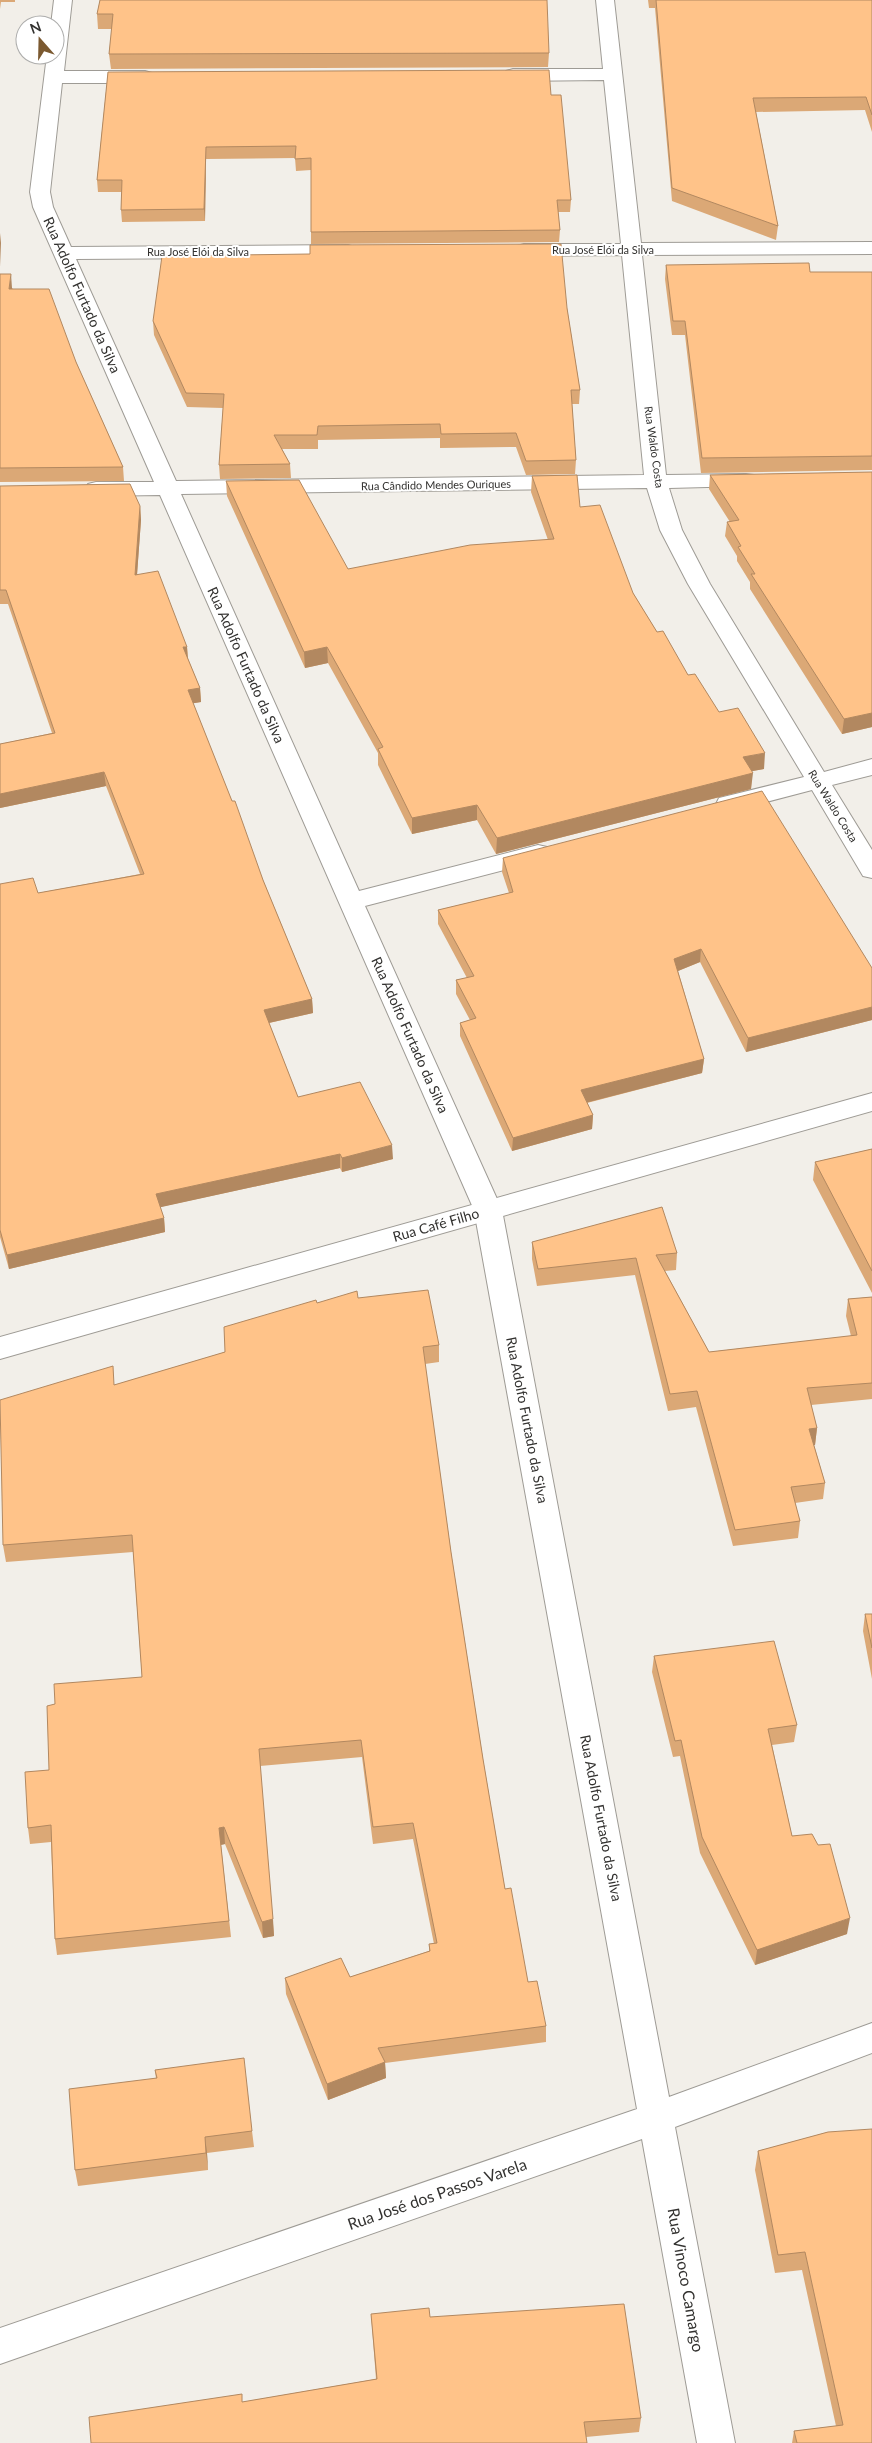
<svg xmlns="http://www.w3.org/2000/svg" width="872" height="2443" viewBox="0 0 872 2443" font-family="Lato,sans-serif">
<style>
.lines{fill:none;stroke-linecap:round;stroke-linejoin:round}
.street-casing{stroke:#9e9b95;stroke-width:2}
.secondary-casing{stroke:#9e9b95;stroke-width:2}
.street{fill:#fff;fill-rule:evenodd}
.secondary{fill:#fff;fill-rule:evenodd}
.wall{fill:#dba876}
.shaded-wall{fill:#b28860}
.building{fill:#ffc389;stroke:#b28860}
.labels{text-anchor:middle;stroke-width:4;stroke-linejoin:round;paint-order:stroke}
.far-street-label{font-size:11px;fill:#333230;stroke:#fff}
.street-label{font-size:14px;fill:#333230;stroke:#fff}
.near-street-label{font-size:16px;fill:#333230;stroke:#fff}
</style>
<rect width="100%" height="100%" fill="#f2efe9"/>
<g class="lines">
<defs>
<path id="street" d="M54,0H72L64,71H145L152,73L154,77L152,81L145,83H62L50,192L53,207L71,247L348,245L355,247L358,251L355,255L348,257L76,259L176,481L644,475L622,255L524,256L517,254L514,250L517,246L524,244H621L604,80L513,81L506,79L504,75L506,71L513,69H603L596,0H614L641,243L872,242V254L642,255L666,475L746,474L754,475L757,480L754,485L746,486L669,488L682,530L710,584L824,772L872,759V775L832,785L872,850V878L863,876L812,790L728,812L719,810L716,804L719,798L804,777L688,584L660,530L647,488L181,494L359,891L538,845L547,847L550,853L547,859L365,906L502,1210L669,2097L872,2023V2053L675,2127L735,2443H697L642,2139L0,2364V2328L637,2109L474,1210L160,495L96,496L88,494L85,489L88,484L96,482H154L33,207L30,192L47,55H55V25H51Z"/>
<path id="secondary" d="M872,1093V1111L0,1359V1337Z"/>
</defs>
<!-- street casing -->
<use href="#street" class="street-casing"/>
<!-- secondary casing -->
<use href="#secondary" class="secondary-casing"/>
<!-- street -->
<use href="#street" class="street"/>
<!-- secondary -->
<use href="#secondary" class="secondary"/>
</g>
<!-- wall -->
<path class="wall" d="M0,0H15V2H1L0,9Z
M100,0L549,53L548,67L111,69L109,54L112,29H98L97,14Z
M648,0H872V132L865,110L756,112L778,226L776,240L672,201L655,8H649Z
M108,72L551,95L571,200L570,212H558L560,230L559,242L311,244V170L296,171L295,158L206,159L205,221L122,222L121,210L122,192H98L97,180Z
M666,265L810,272H872V470L701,473L685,335H672L665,279Z
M0,274L76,362L123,467L124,481L0,482Z
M567,308L580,390L579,404H572L576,460L575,474L526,475L516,447L440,448V438L318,440V449H282L290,464L291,478L220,479L219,465L223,408L187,407L154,335L153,321Z
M872,472V727L842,734L750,589V582L737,561V556L725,536L727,522H730L709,489L710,475Z
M532,476L580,507L657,632L688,675L719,712L764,769L752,771L751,789L496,854L477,820L412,834L378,765V753L328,663L305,668L227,496L226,481L348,569L548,540L531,492Z
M0,486L140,506L141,520L137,574L187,647L188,659L200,688L201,702L193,703L263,880L312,999L313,1013L269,1023L298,1097L393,1159L342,1172L340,1168L160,1207L164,1218L165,1232L9,1269L0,1237V884L38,893L140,874L106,786L0,808V744L52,733L8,604H0Z
M503,858L872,968V1020L746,1052L700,962L678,971L704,1059L702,1073L587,1103L593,1115L592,1129L512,1151L460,1036V1023L470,1020L456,994V980L467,978L438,924V910L509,893L502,872Z
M872,1149V1293L813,1180L815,1162Z
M532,1242L677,1253L676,1270L665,1271L709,1352L851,1336L846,1316L848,1299L872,1297V1399L811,1405L817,1428L815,1445H814L825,1483L823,1499L795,1503L800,1521L798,1538L733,1546L696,1407L668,1411L635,1275L537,1286L532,1259Z
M358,1298L439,1345V1362L425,1364L451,1552L483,1759L505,1889L528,1982L546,2026V2042L385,2063L386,2078L328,2100L286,1994L285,1978L350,1977L429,1951V1944H434L413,1839L373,1844L362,1757L260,1766L274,1936L263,1938L225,1844L221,1845L231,1937L57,1955L55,1939L51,1842L30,1844L28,1828L49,1770L55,1704L142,1677L133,1552L6,1562L3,1545L115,1385L225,1352L317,1303Z
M865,1614H872V1679L863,1631Z
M654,1656L797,1725L794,1742L772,1745L792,1836L847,1934L755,1965L700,1853L680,1756L673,1757L652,1672Z
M155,2070L252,2131L254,2147L207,2153L208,2170L78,2186L75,2170L156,2079Z
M828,2132L872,2443H792L794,2431L836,2426L802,2270L775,2273L755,2170L758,2151Z
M371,2314L430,2317L641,2418L639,2432L586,2437L243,2402L376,2379Z"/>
<!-- shaded-wall -->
<path class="shaded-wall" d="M206,147V159L205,221L204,209Z
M0,233L1,243L0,267Z
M11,274L12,288L10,302L9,289Z
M140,506L141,520L136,589L135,575Z
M183,647H187L188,661Z
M327,647L328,663L305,668L304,652Z
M200,688L201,702L189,704L188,690Z
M872,713V727L842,734L844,719Z
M765,753L764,769L742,773L743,757Z
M104,772L106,786L0,808V794Z
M753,773L751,789L496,854L497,838Z
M477,805V820L412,834V818Z
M701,949L700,962L673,973L674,959Z
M312,999L313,1013L264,1024V1010Z
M872,1007V1020L746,1052L748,1038Z
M704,1059L702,1073L581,1104V1090Z
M593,1115L592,1129L512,1151L513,1138Z
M392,1145L393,1159L342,1172V1158Z
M340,1154V1168L157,1208L156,1194Z
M164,1218L165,1232L9,1269L7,1255Z
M817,1428L815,1445L807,1446L809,1429Z
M224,1827L225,1844L220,1845L219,1828Z
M850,1918L847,1934L755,1965L757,1950Z
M273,1919L274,1936L263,1938L262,1922Z
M385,2062L386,2078L328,2100L327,2084Z
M205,2137L207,2153L208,2170L206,2153Z"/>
<!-- building -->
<path class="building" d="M100,0H547L549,53L109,54L113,14H97Z
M656,0H872V115L866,97L753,98L778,226L672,188Z
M549,70L551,95H561L571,200H557L560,230L311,232V158L295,159L296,146L206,147L204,209L121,210L122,180H97L108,72Z
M561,244L567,308L580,390H571L576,460L526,461L516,433L441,434L440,424L318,426L317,435H274L290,464L219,465L224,394L186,393L153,321L162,256L310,254V245Z
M809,263L810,272H872V456L702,458L685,321H673L666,265Z
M0,274H11L9,289H49L76,362L123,467L0,468Z
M872,472V713L844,719L751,574H755L738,547L741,546L727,522L739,520L710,475Z
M577,475L580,507L600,505L633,593L657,632L663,631L688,675L695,674L719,712L738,708L765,753L743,757L753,773L497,838L477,805L412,818L378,749L383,747L327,647L304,652L226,481L299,480L348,569L470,545L554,539L532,476Z
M130,484L140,506L135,575L158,571L187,647H183L200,688L188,690L232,801H235L263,880L312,999L264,1010L298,1097L360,1082L392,1145L342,1158L340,1154L156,1194L164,1218L7,1255L0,1230V884L33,878L38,893L144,874L104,772L0,794V744L55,733L6,590H0V486Z
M762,791L872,968V1007L748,1038L701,949L674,959L704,1059L581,1090L593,1115L513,1138L460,1023L476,1018L456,980L474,976L438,910L513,892L503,858Z
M872,1149V1271L815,1162Z
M662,1207L677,1253L656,1255L709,1352L857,1335L848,1299L872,1297V1383L807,1388L817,1428L809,1429L825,1483L791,1487L800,1521L735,1530L697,1391L670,1394L636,1258L538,1269L532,1242Z
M428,1290L439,1345L423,1347L451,1552L483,1759L505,1889L511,1888L528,1982L537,1981L546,2026L378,2048L385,2062L327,2084L285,1978L341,1958L350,1977L430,1951L429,1944L437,1943L413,1823L373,1827L361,1740L259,1749L273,1919L262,1922L224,1827L219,1828L229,1921L55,1939L51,1825L28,1828L25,1772L49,1770L47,1706L55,1704L54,1684L142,1677L132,1535L3,1545L0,1400L113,1366L114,1385L225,1352L224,1327L316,1300L317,1303L357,1291L358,1298Z
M865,1614H872V1648Z
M774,1641L797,1725L768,1729L792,1836L812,1834L818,1845L830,1844L850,1918L757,1950L702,1837L681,1740L675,1741L654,1656Z
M244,2058L252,2131L205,2137L206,2153L75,2170L69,2089L157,2078L155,2070Z
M872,2129V2443H797L794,2431L843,2425L805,2252L778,2255L758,2151L828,2132Z
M624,2304L641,2418L584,2422L587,2443H91L89,2417L242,2394V2402L377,2379L371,2314L429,2308L430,2317Z"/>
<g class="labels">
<!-- far-street labels -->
<g class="far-street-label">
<text x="603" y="254">Rua José Elói da Silva</text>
<text x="198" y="256">Rua José Elói da Silva</text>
<text transform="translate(654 447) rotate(82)" y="4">Rua Waldo Costa</text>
<text transform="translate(436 485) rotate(-1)" y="4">Rua Cândido Mendes Ouriques</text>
<text transform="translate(833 806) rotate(58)" y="4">Rua Waldo Costa</text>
</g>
<!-- street labels -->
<g class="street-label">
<text transform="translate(82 295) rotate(66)" y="5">Rua Adolfo Furtado da Silva</text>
<text transform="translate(246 665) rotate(66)" y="5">Rua Adolfo Furtado da Silva</text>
<text transform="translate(410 1035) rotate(66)" y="5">Rua Adolfo Furtado da Silva</text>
<text transform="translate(436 1225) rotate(-16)" y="5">Rua Café Filho</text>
<text transform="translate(527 1420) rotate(79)" y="5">Rua Adolfo Furtado da Silva</text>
<text transform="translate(601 1818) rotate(79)" y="5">Rua Adolfo Furtado da Silva</text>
</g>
<!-- near-street labels -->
<g class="near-street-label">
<text transform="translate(437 2194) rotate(-19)" y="6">Rua José dos Passos Varela</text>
<text transform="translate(686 2280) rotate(80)" y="6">Rua Vinoco Camargo</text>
</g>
</g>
<!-- north arrow -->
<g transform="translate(40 40) rotate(340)"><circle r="24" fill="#ffffff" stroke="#adadac"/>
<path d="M0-4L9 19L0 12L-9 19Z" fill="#7b5930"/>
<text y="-8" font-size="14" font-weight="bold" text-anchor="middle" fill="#333230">N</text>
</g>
</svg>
